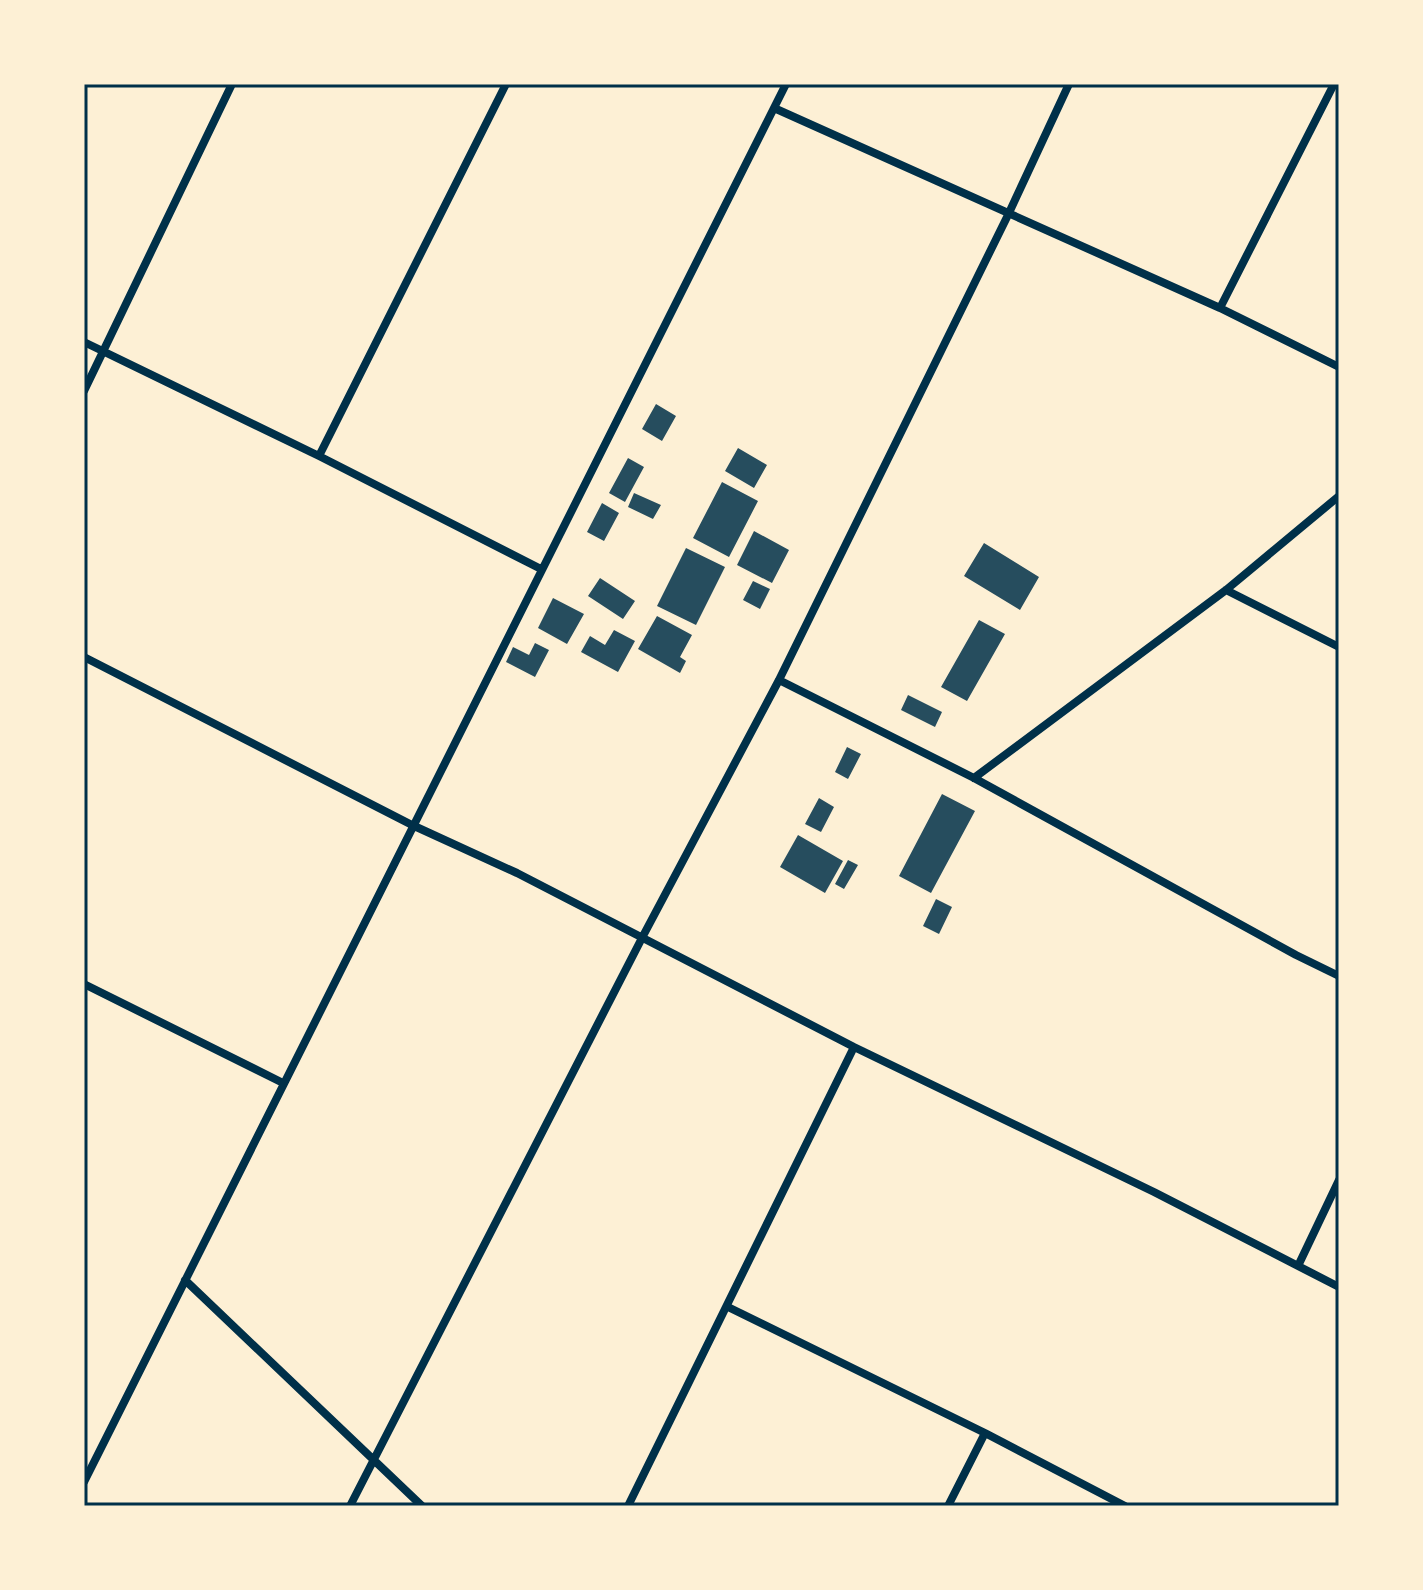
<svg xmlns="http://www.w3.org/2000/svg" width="1423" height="1590" viewBox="0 0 1423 1590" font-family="'Noto Sans',sans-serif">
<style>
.building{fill:#264d5e}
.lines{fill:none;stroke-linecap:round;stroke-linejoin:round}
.minor{stroke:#003049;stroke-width:8}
.neatline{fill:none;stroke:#003049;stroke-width:3}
</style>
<rect width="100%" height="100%" fill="#fdf0d5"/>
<!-- building -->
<path class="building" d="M656,404L676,416L662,441L642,429Z
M738,448L767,465L754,488L725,471Z
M628,458L644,467L625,502L609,493Z
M722,482L758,501L729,557L693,538Z
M634,493L661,505L653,519L628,507Z
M602,503L619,513L604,541L587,532Z
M754,531L789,550L772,583L737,565Z
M984,543L1039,577L1020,610L964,576Z
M686,548L725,567L696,625L657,606Z
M600,578L635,601L623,619L588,596Z
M753,581L770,589L760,609L743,600Z
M553,598L584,614L567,644L538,628Z
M657,616L692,635L680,657L686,661L680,673L638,649Z
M979,620L1005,634L967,701L941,687Z
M614,630L635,641L618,672L581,652L590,636L605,645Z
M535,643L549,650L535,677L506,662L513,647L529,655Z
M908,695L942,712L935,727L901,710Z
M847,747L861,754L848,779L835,772Z
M942,794L975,811L931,893L899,876Z
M819,798L834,807L821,832L805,824Z
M798,835L843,861L825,893L780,867Z
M848,860L858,865L844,889L835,884Z
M936,899L952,907L939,934L923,926Z"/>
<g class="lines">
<!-- minor -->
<path class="minor" d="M774,108L1220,308L1339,367
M1220,308L1334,84
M84,342L319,456L541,569
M84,391L232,84
M319,456L506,84
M1226,590L1339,647
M84,657L412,825L517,873L854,1047L1154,1192L1339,1287
M779,680L974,778L1296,955L1339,976
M974,778L1226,590L1339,496
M84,984L283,1083
M1298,1266L1339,1180
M185,1280L422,1506
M728,1307L985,1433L1125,1506
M84,1482L786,84
M350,1506L643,936L779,680L1008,215L1069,84
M628,1506L854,1047
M948,1506L985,1433"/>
</g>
<!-- border -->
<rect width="1423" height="1590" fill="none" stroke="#fdf0d5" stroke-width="172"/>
<rect x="86" y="86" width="1251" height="1418" class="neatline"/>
</svg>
